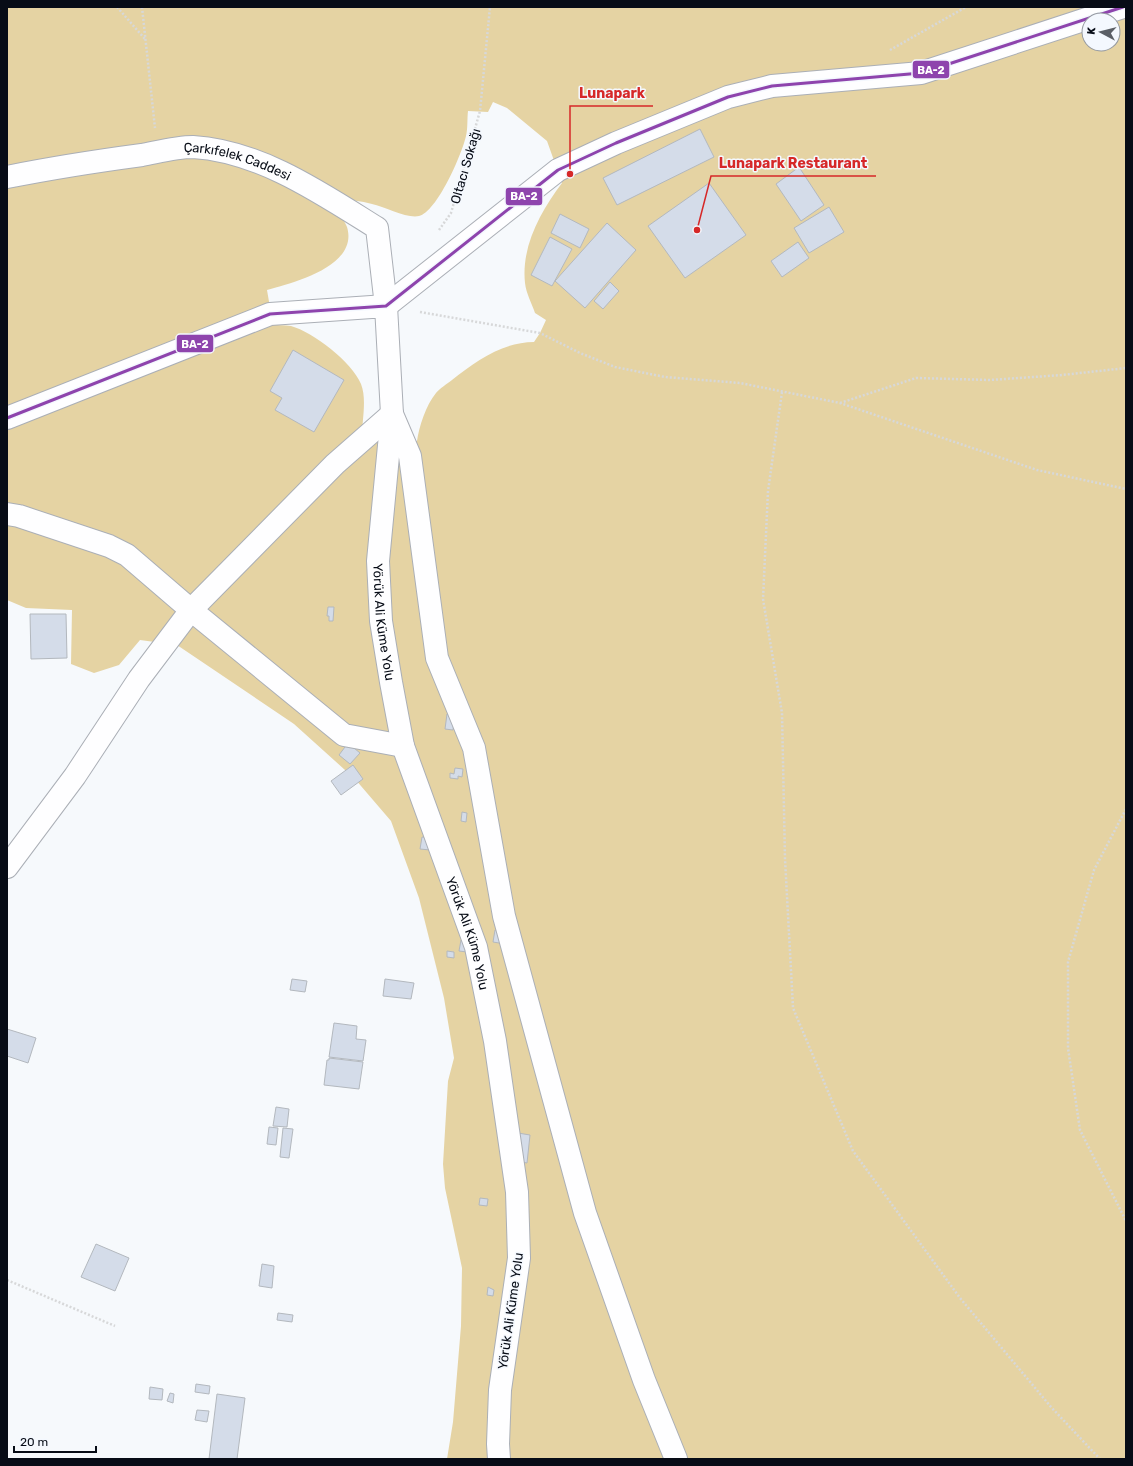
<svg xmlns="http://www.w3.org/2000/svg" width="1133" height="1466" viewBox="0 0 1133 1466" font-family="Rubik,sans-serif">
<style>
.forest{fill:#e5d3a3;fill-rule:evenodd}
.building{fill:#d4dce9;stroke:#b3b8be}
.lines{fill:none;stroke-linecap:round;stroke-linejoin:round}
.street-casing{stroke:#abafb6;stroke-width:24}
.secondary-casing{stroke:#abafb6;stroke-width:24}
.path{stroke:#d7d8d9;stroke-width:2.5;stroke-dasharray:2 2;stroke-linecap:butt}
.street{stroke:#fefeff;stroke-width:22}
.secondary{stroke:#fefeff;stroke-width:22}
.bus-1-casing{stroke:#f4f8fe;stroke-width:6}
.bus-1{stroke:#8e44ad;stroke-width:3}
.labels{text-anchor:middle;stroke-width:3;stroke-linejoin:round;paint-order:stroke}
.street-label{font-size:13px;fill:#070c16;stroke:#f4f8fe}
.leader{fill:none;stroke:#d62828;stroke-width:1.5}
.callout-dot{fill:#d62828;stroke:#f4f8fe;stroke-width:1.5}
.callout-label{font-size:14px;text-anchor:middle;font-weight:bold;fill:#d62828;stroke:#f4f8fe;stroke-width:3;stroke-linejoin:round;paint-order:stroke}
.line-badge{stroke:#f4f8fe;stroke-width:1.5}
.badge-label{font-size:11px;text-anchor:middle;font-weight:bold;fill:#fff}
</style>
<rect width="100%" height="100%" fill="#f6f9fc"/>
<!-- forest -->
<path class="forest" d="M7,7H1126V1459H447L453,1422L461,1326L462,1268L445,1188L443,1164L448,1081L454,1058L444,998L419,898L391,821L355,779L294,724L177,645L140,640L119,665L94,673L71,664L72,610L26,608L7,600ZM1089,20H1113V44H1089ZM493,102L507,108L547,141L562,183C541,211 521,246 525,283C526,293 532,304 535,313L546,320L540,333L534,342C503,342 476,361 452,380C447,384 440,388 436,393C426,405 419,427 417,441L362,436C362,421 367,399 361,384C352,362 313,332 291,326C285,325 278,325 273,325L267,290C293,283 359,266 347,227C345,221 338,214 335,209L339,198C350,200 361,201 372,204C385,207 408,219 419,216C437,212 462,154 466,136C468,128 467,119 468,111L488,112Z"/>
<!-- building -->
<path class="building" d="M700,129L714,157L617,205L603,178Z
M799,167L824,205L801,221L776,184Z
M709,183L746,235L685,278L648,226Z
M829,207L844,232L809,253L794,228Z
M560,214L589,229L580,248L551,233Z
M607,223L636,250L585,308L555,281Z
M550,237L572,249L552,286L531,275Z
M798,242L809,258L782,277L771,261Z
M610,282L619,291L603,309L594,301Z
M293,350L344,380L314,432L275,410L282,398L270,391Z
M328,607H334L333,621H329V616H327Z
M30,614H66L67,658L31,659Z
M447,714L455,715L453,730L445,729Z
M348,743L360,753L350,764L339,755Z
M353,765L363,779L341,795L331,781Z
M455,768L463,769L462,777L458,776V779L450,778V773L454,774Z
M462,812L467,813L466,822L461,821Z
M422,837L432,838L430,850L420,849Z
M495,930L506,932L505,944L493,942Z
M461,940L468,941L467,952L459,951Z
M447,951L454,952V958L447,957Z
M292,979L307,981L305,992L290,990Z
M385,979L414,983L411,999L383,996Z
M334,1023L357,1026L356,1039L366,1040L363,1061L329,1057Z
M7,1029L36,1038L28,1063L7,1056Z
M329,1058L363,1062L359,1089L324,1085L327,1060H329Z
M276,1107L289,1109L287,1127L273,1126Z
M269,1127L278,1128L276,1145L267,1144Z
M283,1128L293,1129L289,1158L280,1157Z
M518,1133L530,1135L527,1163L516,1161Z
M480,1198L488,1199L487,1206L479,1205Z
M96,1244L129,1258L115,1291L81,1277Z
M262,1264L274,1266L272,1288L259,1286Z
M488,1287L494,1290L493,1296L487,1295Z
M278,1313L293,1315L292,1322L277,1320Z
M196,1384L210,1386L209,1394L195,1392Z
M150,1387L163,1389L162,1400L149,1399Z
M170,1393L174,1394L173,1403L167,1401Z
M217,1394L245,1398L237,1459H209Z
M197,1410L209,1411L207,1422L195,1420Z"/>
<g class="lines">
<defs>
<g id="street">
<path id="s1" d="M7,177C52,168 97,161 142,155C158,152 176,147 193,147C260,151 321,193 377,228L386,306"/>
<path d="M386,306L558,170L616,143L728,97L772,86L921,73L1123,7"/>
<path id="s2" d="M392,414L378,561L381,621L391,682L403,746L476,947L495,1041L517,1192L519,1258L500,1390L498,1444L499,1459"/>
<path d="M7,514L19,516L109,546L127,555L191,610L335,464L392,414"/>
<path d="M7,867L75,776L139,679L191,610L344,735L403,746"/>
</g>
<path id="secondary" d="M7,418L270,314L386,306L392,414L410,456L437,658L474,748L504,916L585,1213L644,1380L676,1459"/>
</defs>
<!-- street casing -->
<use href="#street" class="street-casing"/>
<!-- secondary casing -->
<use href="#secondary" class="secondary-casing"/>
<!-- path -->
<path class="path" d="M117,7L145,39
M142,7L155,128
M890,50L966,7
M439,230L451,213L480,111L490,7
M420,312L540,333L580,353L615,367L665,377L740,383L840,403L1037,470L1126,489
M782,392L768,491L763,599L782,713L785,859L793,1008L853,1151L960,1298L1051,1407L1100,1459
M840,403L916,378L990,380L1062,375L1126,368
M1126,809L1094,870L1068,962V1048L1080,1130L1126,1221
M7,1280L115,1326"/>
<!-- street -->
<use href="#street" class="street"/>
<!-- secondary -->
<use href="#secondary" class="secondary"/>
<defs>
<path id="bus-1" d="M7,418L270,314L386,306L558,170L616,143L728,97L772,86L921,73L1123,7"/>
</defs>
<!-- bus-1 casing -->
<use href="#bus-1" class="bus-1-casing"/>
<!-- bus-1 -->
<use href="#bus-1" class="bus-1"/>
</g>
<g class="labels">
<!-- street labels -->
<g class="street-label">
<text dy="5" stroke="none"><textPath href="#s1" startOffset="235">Çarkıfelek Caddesi</textPath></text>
<text transform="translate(465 166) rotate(-74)" y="5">Oltacı Sokağı</text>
<text dy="5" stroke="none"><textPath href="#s2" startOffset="209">Yörük Ali Küme Yolu</textPath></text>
<text dy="5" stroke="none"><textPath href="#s2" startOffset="533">Yörük Ali Küme Yolu</textPath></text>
<text transform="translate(510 1311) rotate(-82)" y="5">Yörük Ali Küme Yolu</text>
</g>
</g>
<!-- callouts -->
<path class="leader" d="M570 174L570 106H653M697 230L711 176H876"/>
<g class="callout-dot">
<circle cx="570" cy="174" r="4"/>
<circle cx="697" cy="230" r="4"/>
</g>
<g class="callout-label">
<text x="612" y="98">Lunapark</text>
<text x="793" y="168">Lunapark Restaurant</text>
</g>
<g class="line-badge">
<rect x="912" y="60" width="38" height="19" rx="4" fill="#8e44ad"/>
<rect x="505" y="187" width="38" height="19" rx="4" fill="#8e44ad"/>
<rect x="176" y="334" width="38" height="19" rx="4" fill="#8e44ad"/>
</g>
<g class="badge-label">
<text x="931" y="74">BA-2</text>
<text x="524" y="200">BA-2</text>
<text x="195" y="348">BA-2</text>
</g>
<!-- border -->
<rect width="1133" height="1466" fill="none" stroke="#070c16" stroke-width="16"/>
<!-- north arrow -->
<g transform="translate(1101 32) rotate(277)"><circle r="19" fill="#f4f8fe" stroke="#959aa1"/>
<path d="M0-3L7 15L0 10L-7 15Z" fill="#5b5f66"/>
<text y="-6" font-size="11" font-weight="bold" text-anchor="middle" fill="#070c16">K</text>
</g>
<!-- scale -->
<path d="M14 1446v6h82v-6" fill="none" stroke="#070c16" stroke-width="2"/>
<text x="20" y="1446" font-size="12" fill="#070c16" stroke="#f4f8fe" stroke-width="3" paint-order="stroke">20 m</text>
</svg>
